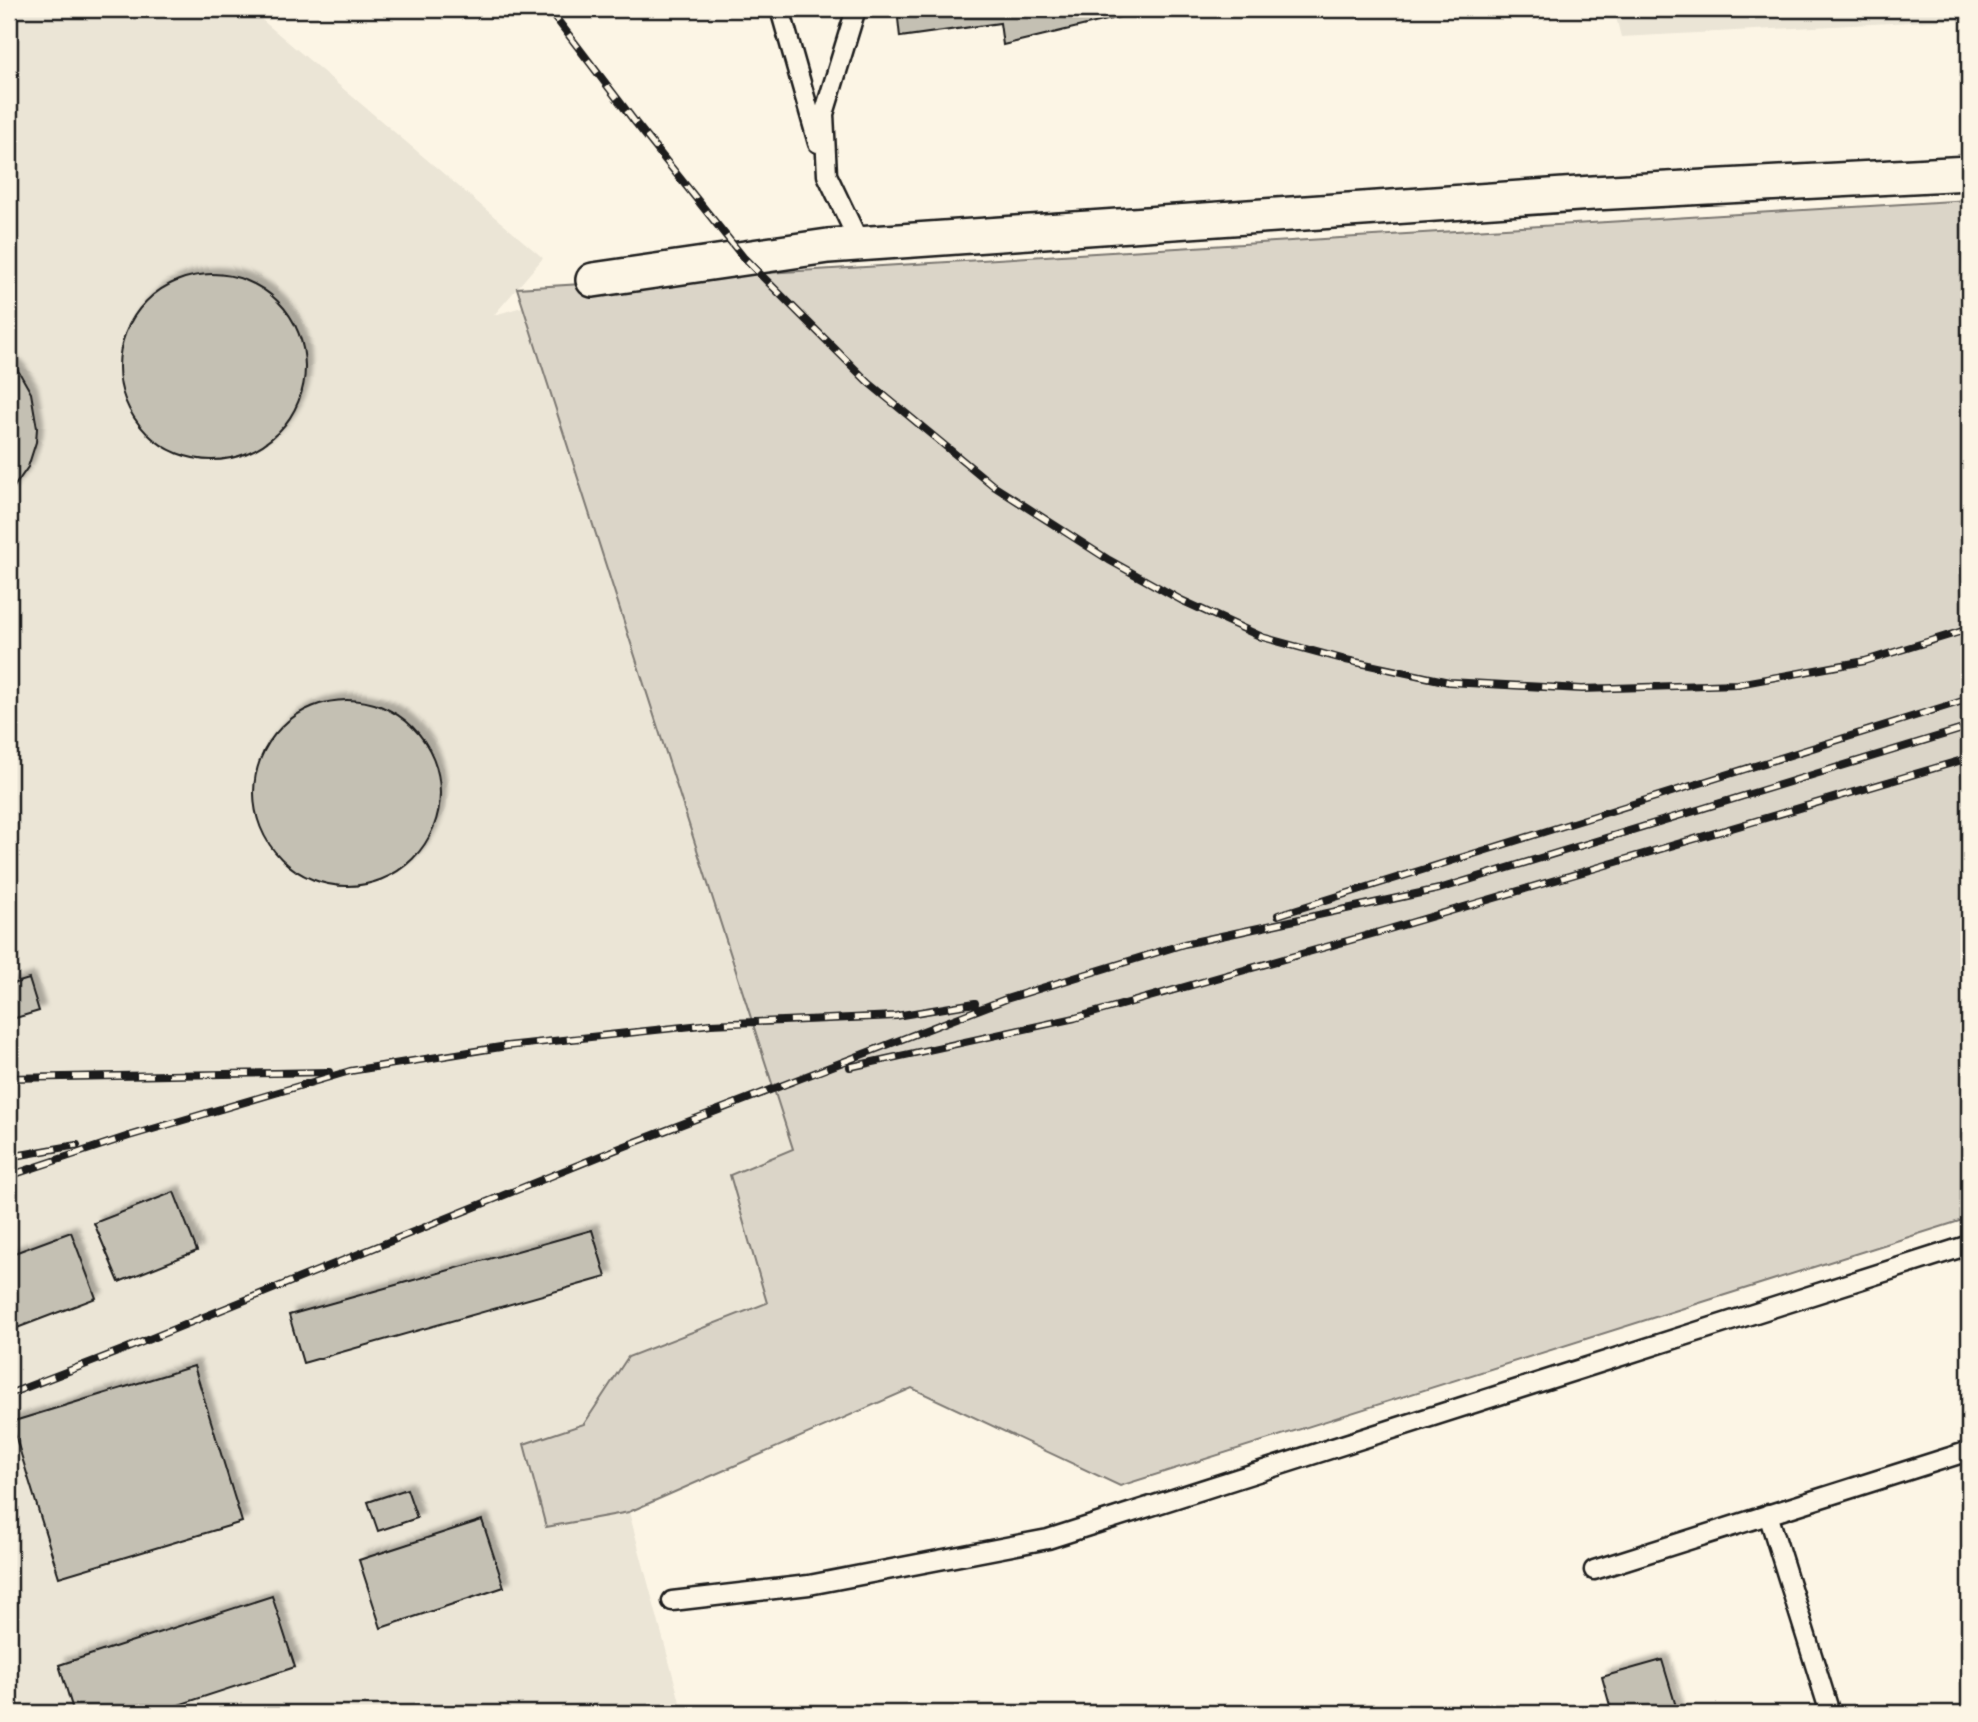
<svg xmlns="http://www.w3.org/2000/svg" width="1978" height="1722" viewBox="0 0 1978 1722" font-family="'Balsamiq Sans',sans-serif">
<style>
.built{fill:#ebe5d6}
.green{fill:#dbd5c8;stroke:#7c7872;stroke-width:2}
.building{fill:#c4c0b3;stroke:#1c1c1c;stroke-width:2;filter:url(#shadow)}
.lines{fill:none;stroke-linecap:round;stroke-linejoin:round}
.lane-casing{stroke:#1c1c1c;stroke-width:23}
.street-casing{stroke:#1c1c1c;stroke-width:38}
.lane{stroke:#fcf5e5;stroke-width:18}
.street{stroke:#fcf5e5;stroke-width:33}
.rail-casing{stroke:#1c1c1c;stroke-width:8}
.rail{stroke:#fcf5e5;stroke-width:5;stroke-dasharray:16;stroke-linecap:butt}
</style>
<defs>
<filter id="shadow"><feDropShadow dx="6" dy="-6" stdDeviation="2" flood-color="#0004"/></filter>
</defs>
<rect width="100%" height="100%" fill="#fcf5e5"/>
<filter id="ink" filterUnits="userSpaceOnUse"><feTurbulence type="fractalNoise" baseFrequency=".0143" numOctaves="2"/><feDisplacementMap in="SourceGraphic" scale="14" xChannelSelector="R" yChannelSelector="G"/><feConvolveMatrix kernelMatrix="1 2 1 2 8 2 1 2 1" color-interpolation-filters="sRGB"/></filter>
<g filter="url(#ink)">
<!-- built -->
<path class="built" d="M9,9H249L543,258L494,315L536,303L793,1150L730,1175L767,1303L628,1357L584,1424L546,1526L629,1512L683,1713H9Z
M1614,9H1969V19L1621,37Z"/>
<!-- green -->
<path class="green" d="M1969,200V1218L1120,1486L912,1388L629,1512L546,1527L524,1444L584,1424L628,1357L767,1303L730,1175L793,1149L517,288Z"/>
<!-- building -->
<path class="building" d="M897,9H1153L1003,45L1000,23L900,37Z
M119 367a93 93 0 1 1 186 0a93 93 0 1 1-186 0Z
M9,361L19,372L31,393L37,428L36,442L28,467L9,494Z
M254 793a93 93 0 1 1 186 0a93 93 0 1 1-186 0Z
M29,979L39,1011L9,1020V985Z
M174,1192L197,1251L119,1282L94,1223Z
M592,1230L606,1277L303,1363L289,1315Z
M71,1232L96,1298L9,1331V1255Z
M194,1366L242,1522L59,1577L11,1422Z
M407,1489L417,1518L378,1531L368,1502Z
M482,1520L504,1587L381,1628L359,1560Z
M272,1596L295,1667L154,1713H74L59,1665Z
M1662,1660L1678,1713H1612L1602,1677Z"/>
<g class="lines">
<defs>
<path id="lane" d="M780,9L818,143
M856,9L824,114L827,175L860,244
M1768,1514L1830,1713
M1594,1570L1969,1451
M672,1601L809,1585L1048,1539L1969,1245"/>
<path id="street" d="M593,280L828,246L1593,193L1969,173"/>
</defs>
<!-- lane casing -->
<use href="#lane" class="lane-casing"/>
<!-- street casing -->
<use href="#street" class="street-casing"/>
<!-- lane -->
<use href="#lane" class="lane"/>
<!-- street -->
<use href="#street" class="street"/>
<defs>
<path id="rail" d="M549,9L635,122L743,257L869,383L995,487L1109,560L1181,600L1262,637L1346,660L1449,682L1582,689L1738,684L1865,661L1969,629
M1278,915L1969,699
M850,1067L1075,1018L1386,930L1969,758
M9,1078L329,1072
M9,1157L77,1145
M9,1176L129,1136L350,1071L507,1046L711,1024L896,1016L975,1003
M9,1394L120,1351L615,1150L1006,999L1184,944L1439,889L1969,727"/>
</defs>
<!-- rail casing -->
<use href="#rail" class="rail-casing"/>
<!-- rail -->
<use href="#rail" class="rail"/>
</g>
</g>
<!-- margin -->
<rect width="1978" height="1722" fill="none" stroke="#fcf5e5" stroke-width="35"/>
<rect x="18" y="18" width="1943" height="1687" fill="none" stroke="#1c1c1c" stroke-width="2.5" filter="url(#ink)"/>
</svg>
